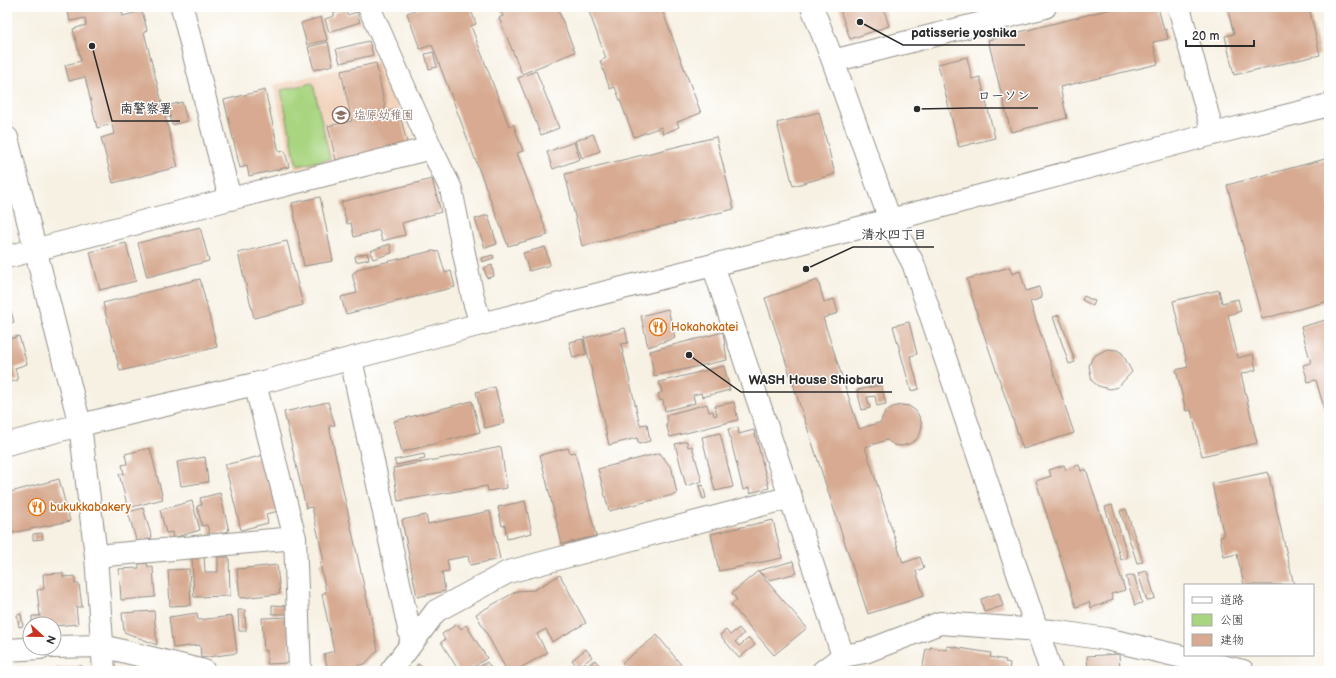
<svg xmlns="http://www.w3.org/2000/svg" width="1336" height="678" viewBox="0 0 1336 678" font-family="'Balsamiq Sans','Klee One',sans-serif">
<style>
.built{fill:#f2d4be}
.green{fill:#a9d581;stroke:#6a8056}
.building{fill:#d7aa91}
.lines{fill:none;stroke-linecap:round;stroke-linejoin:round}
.minor-casing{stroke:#918e87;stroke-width:24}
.tertiary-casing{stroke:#918e87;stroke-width:24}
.minor{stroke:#fff;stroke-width:22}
.tertiary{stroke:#fff;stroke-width:22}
.labels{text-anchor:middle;stroke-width:3;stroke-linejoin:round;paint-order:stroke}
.education-label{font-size:12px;fill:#785e54;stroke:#fff;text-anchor:start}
.food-label{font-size:12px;fill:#c56008;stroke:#fff;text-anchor:start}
.leader{fill:none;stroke:#2b2b2b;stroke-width:1.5}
.callout-dot{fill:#2b2b2b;stroke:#fff;stroke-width:1.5}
.callout-label{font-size:13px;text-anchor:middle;font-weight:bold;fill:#2b2b2b;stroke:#fff;stroke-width:3;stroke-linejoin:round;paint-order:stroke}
</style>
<rect width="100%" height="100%" fill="#fff"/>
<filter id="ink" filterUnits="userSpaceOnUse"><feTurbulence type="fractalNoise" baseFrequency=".025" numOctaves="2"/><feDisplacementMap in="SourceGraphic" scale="8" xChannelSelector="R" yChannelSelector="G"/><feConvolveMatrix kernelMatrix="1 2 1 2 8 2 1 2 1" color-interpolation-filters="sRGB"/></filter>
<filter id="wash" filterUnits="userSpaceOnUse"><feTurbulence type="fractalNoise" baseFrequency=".012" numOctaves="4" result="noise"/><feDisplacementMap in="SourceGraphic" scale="16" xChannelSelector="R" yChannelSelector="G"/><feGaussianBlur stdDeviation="0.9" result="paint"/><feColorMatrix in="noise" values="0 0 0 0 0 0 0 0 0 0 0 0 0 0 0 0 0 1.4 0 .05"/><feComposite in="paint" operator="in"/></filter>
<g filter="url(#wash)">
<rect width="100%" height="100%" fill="#f7f1e3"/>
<!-- built -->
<path class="built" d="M380,59L413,144L295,170L273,85Z"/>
<!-- green -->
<path class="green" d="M313,83L330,159L297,166L281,90Z"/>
<g id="blocks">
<!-- building -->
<path class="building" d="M67,7H121L123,16L142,11L147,30L144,32L163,107L182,102L187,121L172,125L170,115L165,116L178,167L113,183L101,138L114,134L112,124L97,128L85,77L69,81L65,65L81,61L73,29L86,25L85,18L70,21Z
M423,7H470L476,24L471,26L509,126L513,124L523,151L517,153L548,235L508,246L432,45L420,49L407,13Z
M499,7H557L575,52L522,74L499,18L503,16Z
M592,7H661L701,113L677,122L679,127L663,134L661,127L634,137L615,87L610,89L600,61L606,58L588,9Z
M839,7H883L889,26L850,39Z
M1119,7H1158L1164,30L1166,29L1168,39L1153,42L1158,64L1060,87L1067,118L1011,132L988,40Z
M1227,7H1309L1320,55L1234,75L1225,36L1234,34Z
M346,9L347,15L357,12L360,22L329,32L325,19L334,16V13Z
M1329,11V31H1328L1324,12Z
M321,17L327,40L307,45L301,23Z
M369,41L373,55L340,63L336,49Z
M328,42L333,65L314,70L308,47Z
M433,52L437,67L429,69L425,54Z
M967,57L972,79L980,77L995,138L959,147L938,64Z
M376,63L386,112L399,110L407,144L336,160L328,126L352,121L341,71Z
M536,71L559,128L541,135L518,78Z
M265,90L279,152L285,151L289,167L249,176L247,166L240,168L224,100Z
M819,112L835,174L793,186L777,123Z
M593,134L600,151L582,158L575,141Z
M716,137L734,209L582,246L565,174Z
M574,142L580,159L553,169L547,152Z
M1329,158V301L1262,319L1227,185Z
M432,179L441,212L402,223L405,235L382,241L379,230L354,237L351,223L347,224L341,202Z
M320,197L333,261L304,266L292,203Z
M488,215L497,244L485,248L475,219Z
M200,227L209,261L147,277L138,243Z
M287,241L303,305L254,318L238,253Z
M126,243L136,281L100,290L90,252Z
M390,244L392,253L373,259L370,251Z
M545,247L550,265L529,271L523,253Z
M432,251L439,252L445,273L451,271L455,287L346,314L341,297L357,293L352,274L361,268Z
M367,253L369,259L356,262L355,256Z
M493,255L494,258L482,262L481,258Z
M492,265L494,276L487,278L484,268Z
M1010,267L1012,274L1020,271L1026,291L1039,287L1042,298L1030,302L1074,433L1023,449L978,317L967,279Z
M200,279L217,347L120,371L103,303Z
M818,280L824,302L834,299L838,313L823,318L859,429L881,422L882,418L886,411L893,407L901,405L909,406L916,411L920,418L922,426L920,434L916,440L909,444L901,446L894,445L887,440L865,447L903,563L920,557L924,568L916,571L924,596L868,614L765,298Z
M1219,290L1222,303L1238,299L1241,311L1228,315L1238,358L1253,354L1256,370L1241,374L1257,443L1202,456L1191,410L1186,411L1176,370L1188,367L1173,301Z
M1084,296L1095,301L1093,306L1082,300Z
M7,297L14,322L7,324Z
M668,309L675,338L648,347L641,316Z
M1059,315L1075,362L1069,364L1053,317Z
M1329,319V426L1316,380L1308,382L1303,365L1311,363L1301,327Z
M909,322L917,354L910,356L919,389L911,391L893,326Z
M625,328L628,343L621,344L640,425L647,424L650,441L639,444L637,438L609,445L584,338Z
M723,332L727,360L654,376L650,351Z
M19,336L27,364L15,368L18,380L7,383V340Z
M583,339L586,354L573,358L569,342Z
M1107,349L1117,350L1122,353L1132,372L1118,387L1110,389L1098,386L1092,381L1089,366L1092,358L1096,355Z
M724,366L730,390L702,397L701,393L693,395L695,403L665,411L663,400L660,401L658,394L662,392L659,382Z
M881,385L886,404L877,406L875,396L867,397L870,408L862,410L857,390Z
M495,387L504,423L485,428L476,392Z
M472,401L480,432L402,452L394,421Z
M328,402L335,425L329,426L378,650L365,664L332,671H328L324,654L334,651L322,594L326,592L320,563L324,561L312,507L306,508L284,412Z
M734,402L738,420L670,437L666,424H668L666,415L707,404L709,412L713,411L714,416L717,415L715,406Z
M738,427L739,434L754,430L769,488L750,493L749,488L743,490L728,429Z
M720,433L733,487L715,491L702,437Z
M687,441L688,447L692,446L702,481L686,486L675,444Z
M501,447L507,488L488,491L487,486L398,501L393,468Z
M150,448L163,499L128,508L119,474H124L122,465L127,464L125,454Z
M568,448L570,453L575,452L596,536L562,544L540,455Z
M660,453L672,469L677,494L609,511L598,469Z
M424,454L425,459L396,465L394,460Z
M264,455L279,511L266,514L268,523L241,530L225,465Z
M205,457L208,482L181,486L177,462Z
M1064,465L1066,470L1079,465L1081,471L1086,469L1125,590L1111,594L1113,600L1091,608L1089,602L1076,607L1036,481L1051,476L1049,470Z
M1268,472L1273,495L1294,585H1244L1237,554L1224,557L1220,537L1224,536L1212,484Z
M59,479L70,521L7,534V493Z
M703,485L706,498L703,499L699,486Z
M220,493L229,531L210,536L207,525L202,526L197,506L202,505L200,498Z
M192,501L200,530L173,538L172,532L166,533L160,510Z
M525,501L532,533L507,539L505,525L502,526L498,507Z
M1112,505L1128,557L1121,560L1105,507Z
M143,508L152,538L137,543L128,512Z
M1126,509L1143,562L1137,563L1120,511Z
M490,511L500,559L470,565L468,556L447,560L449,571L442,572L445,591L417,597L402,520L426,515L428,524Z
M773,520L782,558L719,571L711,534Z
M42,533L43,539L33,540V534Z
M192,557H204L205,572H218V557H229L230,596L194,597Z
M793,561L797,573L770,580L758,571Z
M147,563L148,567H153L155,597L121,600L119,569L139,568V564Z
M277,565L280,594L240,598L237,569Z
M189,569L191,605L170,606L168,570Z
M758,571L807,628L774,655L731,605L737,600L732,593Z
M1147,571L1155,598L1147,601L1138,573Z
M63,573V577L75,576V584H79L82,607H76L78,624L54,626V624H32V616H40L37,590L44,589L43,574Z
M560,575L586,623L552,642L546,629L537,634L547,653L515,671H507L476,614L517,591L534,590Z
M1134,575L1142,603L1135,605L1126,577Z
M999,593L1003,606L984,612L981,599Z
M272,605L288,606V614H272Z
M238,610H245L246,631H239Z
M154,611L157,645L124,632L122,613Z
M197,613L198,620L232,616L237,653L201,658L200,645L173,648L169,617Z
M21,614L23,626L19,627L17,615Z
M289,617L290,663L267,664V650L264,651L262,618Z
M457,624L461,629L466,625L487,658L468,671H459L441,642L445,640L442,634Z
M739,628L744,634L735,642L739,646L749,638L755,645L739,658L720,635L726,630L730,635Z
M657,635L686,671H629L622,663Z
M947,646L991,653L990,657L1006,660L1005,662L1010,663L1009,671H922L926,649H930V647L947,650Z
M586,649L592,657L578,668L572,660Z
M1119,654L1120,671H1088L1087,656Z
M595,660L604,671H594L589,665Z
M487,662L493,671H477L475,669Z
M418,664L428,671H413Z
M82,666L83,671H55V668Z"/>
</g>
</g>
<g filter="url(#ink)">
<use href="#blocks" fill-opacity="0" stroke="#918e87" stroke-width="1"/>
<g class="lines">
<defs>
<path id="minor" d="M182,7L230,199
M369,7L431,148L451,189L473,298L481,324
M812,7L833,61L890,220
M1179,7L1213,134
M833,61L1045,7
M7,257L230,199L431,148
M713,265L843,656
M351,359L412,643
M255,384L295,538L300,671
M96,556L295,538
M54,647L102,646L204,671
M7,650L40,648
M391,671L436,611L508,572L791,497
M823,671L843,656L865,652L940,623L1053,631L1106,639L1243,671"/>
<path id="tertiary" d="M7,138L80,425L96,556L104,671
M890,220L913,263L1051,671
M7,444L80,425L255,384L481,324L890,220L1213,134L1329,105"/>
</defs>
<!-- minor casing -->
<use href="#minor" class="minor-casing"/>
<!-- tertiary casing -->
<use href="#tertiary" class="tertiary-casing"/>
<!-- minor -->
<use href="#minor" class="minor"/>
<!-- tertiary -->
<use href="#tertiary" class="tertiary"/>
</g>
</g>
<!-- icons -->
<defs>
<symbol id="school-ring" viewBox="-11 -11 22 22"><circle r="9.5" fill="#fff" stroke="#8d6e63" stroke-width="1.5"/><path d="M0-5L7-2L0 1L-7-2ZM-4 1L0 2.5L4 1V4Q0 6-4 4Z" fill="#8d6e63"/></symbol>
<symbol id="restaurant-ring" viewBox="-11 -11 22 22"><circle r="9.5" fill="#fff" stroke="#e8710a" stroke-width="1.5"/><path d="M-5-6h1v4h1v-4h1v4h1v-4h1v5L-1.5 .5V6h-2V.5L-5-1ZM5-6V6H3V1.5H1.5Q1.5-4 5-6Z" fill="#e8710a"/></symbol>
</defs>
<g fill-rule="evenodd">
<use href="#school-ring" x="331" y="105" width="20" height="20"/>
<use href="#restaurant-ring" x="648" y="317" width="20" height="20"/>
<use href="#restaurant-ring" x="27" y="497" width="20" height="20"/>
</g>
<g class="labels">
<!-- education labels -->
<g class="education-label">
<text x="354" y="119">塩原幼稚園</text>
</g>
<!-- food labels -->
<g class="food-label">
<text x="671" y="331">Hokahokatei</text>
<text x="50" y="511">bukukkabakery</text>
</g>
</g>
<!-- callouts -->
<path class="leader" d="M860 22L903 45H1025M917 109L970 108H1038M92 46L112 121H180M806 269L853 247H934M689 355L741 392H892"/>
<g class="callout-dot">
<circle cx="860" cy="22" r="4"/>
<circle cx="917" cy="109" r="4"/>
<circle cx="92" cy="46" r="4"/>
<circle cx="806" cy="269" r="4"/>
<circle cx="689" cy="355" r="4"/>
</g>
<g class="callout-label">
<text x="964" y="37">patisserie yoshika</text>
<text x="1004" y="100">ローソン</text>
<text x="146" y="113">南警察署</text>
<text x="894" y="239">清水四丁目</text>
<text x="816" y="384">WASH House Shiobaru</text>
</g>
<!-- margin -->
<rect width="1336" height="678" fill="none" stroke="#fff" stroke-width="24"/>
<!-- legend -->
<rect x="1184" y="584" width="130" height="72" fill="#ffffff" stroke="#aaaaaa"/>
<rect x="1192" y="597" width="20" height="6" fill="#ffffff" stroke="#aaaaaa"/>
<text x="1220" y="604" font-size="12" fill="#2b2b2b">道路</text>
<rect x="1192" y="614" width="20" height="12" fill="#a9d581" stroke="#aaaaaa"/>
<text x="1220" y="624" font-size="12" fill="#2b2b2b">公園</text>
<rect x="1192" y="634" width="20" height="12" fill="#d7aa91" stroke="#aaaaaa"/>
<text x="1220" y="644" font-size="12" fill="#2b2b2b">建物</text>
<!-- north arrow -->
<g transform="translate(42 636) rotate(112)"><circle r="19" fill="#ffffff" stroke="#aaaaaa"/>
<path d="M0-3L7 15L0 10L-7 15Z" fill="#c8321e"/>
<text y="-6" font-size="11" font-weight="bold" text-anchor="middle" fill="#2b2b2b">N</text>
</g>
<!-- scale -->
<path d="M1186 40v6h68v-6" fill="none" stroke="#2b2b2b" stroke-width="2"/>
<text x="1192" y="40" font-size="12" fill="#2b2b2b" stroke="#ffffff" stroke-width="3" paint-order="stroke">20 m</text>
</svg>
